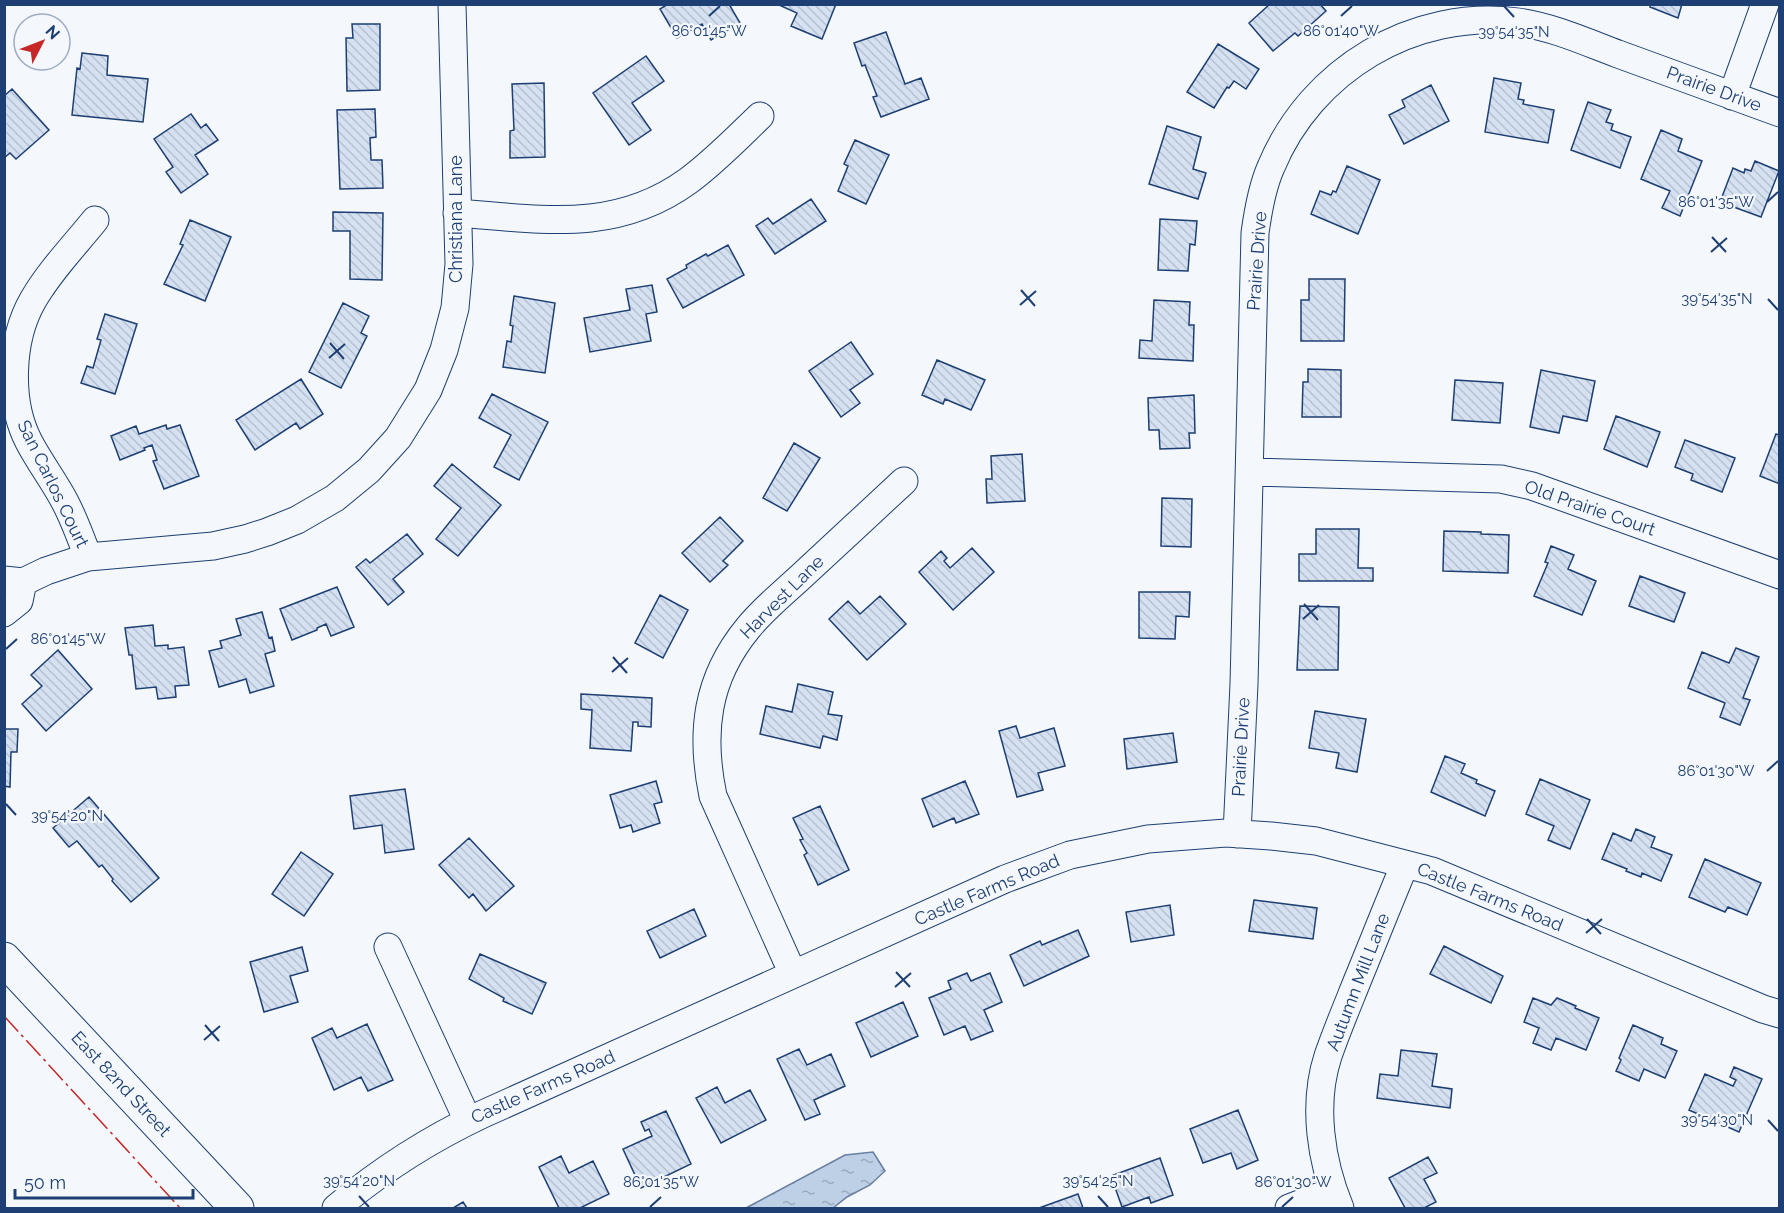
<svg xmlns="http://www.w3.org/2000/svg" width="1784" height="1213" viewBox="0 0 1784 1213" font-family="Raleway,sans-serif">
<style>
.water{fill:url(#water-ripples);stroke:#687fa3;stroke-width:1.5}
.building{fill:url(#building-back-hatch);stroke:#1d3f73;stroke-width:1.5}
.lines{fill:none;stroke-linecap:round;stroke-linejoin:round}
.minor-casing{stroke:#1d3f73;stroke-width:29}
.major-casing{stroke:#1d3f73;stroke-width:35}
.minor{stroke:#f4f7fb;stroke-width:27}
.major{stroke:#f4f7fb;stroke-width:33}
.power{stroke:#c62828;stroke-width:1.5;stroke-dasharray:21 4.5 3 4.5;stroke-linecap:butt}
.ticks{fill:none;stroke:#1d3f73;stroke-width:2}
.labels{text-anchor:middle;stroke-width:4.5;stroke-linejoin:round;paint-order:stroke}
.street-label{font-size:18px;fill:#1d3f73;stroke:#f4f7fb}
.ticks-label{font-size:15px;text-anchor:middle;fill:#1d3f73;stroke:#f4f7fb;stroke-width:4.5;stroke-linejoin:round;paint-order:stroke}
</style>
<defs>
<pattern id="water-ripples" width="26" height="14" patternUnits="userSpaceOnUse" patternTransform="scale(1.5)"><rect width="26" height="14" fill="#bed0e5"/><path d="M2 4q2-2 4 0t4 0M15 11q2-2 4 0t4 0" fill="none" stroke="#9aaabe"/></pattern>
<pattern id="building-back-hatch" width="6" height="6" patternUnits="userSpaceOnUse" patternTransform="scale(1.5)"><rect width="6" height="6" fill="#d5e0f0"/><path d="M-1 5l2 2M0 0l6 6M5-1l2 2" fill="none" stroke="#b6c1d1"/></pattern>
</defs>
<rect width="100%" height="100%" fill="#f4f7fb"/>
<!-- water -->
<path class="water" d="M873,1152L885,1171L870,1185L847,1197L833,1208H746L845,1155Z"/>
<!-- building -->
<path class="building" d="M668,4H729L740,23L711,40L702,24L677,38L660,9Z
M777,4H836L822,39L791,26L797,13Z
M1270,4H1320L1326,11L1298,36L1295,33L1273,51L1249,23Z
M1651,4H1682L1678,18L1650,7Z
M352,24H380V90L347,91L346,38H353Z
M886,32L905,84L921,78L929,99L881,117L873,97L877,96L865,65L862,66L854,43Z
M1218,44L1259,69L1246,89L1234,81L1229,88L1227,87L1214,108L1187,92Z
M82,53L108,56L107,75L148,79L143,122L72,115L77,68L80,69Z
M646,56L664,81L632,103L651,130L629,145L593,93Z
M1494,78L1521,83L1518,99L1524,100L1523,104L1554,110L1548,143L1485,132Z
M544,83L545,157L510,158V131L514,130L512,84Z
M1431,85L1449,121L1404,144L1389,115L1405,107L1402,100Z
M12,89L49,130L16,159L10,153L4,158V96Z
M1588,102L1611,110L1606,122L1613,124L1611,130L1631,137L1620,168L1571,150Z
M375,109L376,137L370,138L371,160H382L383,188L340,189L337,110Z
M191,114L201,128L206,124L218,140L195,155L208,174L181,193L166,172L173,167L154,139Z
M1167,126L1201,137L1193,169L1206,173L1198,199L1149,184Z
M1661,130L1682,139L1678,151L1702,161L1680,216L1662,208L1670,191L1641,179Z
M855,140L889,155L866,204L838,191L848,166L844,164Z
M1755,161L1779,171L1761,217L1720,202L1733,168L1744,173L1745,169L1751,171Z
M1347,166L1380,180L1358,234L1311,214L1320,191L1331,195L1333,191L1336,192Z
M811,199L826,221L775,254L756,226L768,218L773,224Z
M333,212L383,213L382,280L350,279V231H333Z
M1160,219L1197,221L1195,245L1190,244L1188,271L1158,270Z
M190,220L231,237L205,301L164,284L183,245L180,244Z
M728,245L744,275L683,308L667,279L687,268L686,265L706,254L708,256Z
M1309,279H1345L1344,341H1301V300H1309Z
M652,285L657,312L646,314L651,341L590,352L584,318L630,310L626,289Z
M514,296L555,303L545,373L503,367L507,341L511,342L513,326L510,325Z
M1154,300L1190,302L1189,325H1194L1193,361L1139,358L1140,340L1152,341Z
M343,303L369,316L361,333L367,336L341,388L309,372Z
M105,314L137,324L115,394L81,383L87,366L93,368L101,340L97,339Z
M851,342L873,374L850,390L860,403L841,417L809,371Z
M937,360L985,380L971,410L945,399L943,404L922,395Z
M1308,369L1341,370V417H1302L1303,382H1308Z
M1541,370L1595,381L1587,421L1563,416L1559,433L1530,427Z
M301,379L323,414L300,429L296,423L255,450L236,420Z
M1455,380L1503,383L1500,423L1452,420Z
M492,394L548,422L519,480L494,467L511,435L479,418Z
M1194,395L1195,433H1189L1190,448L1160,449L1159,430H1149L1148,398Z
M1616,416L1660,432L1647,467L1604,449Z
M166,425L167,429L180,425L199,476L164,489L153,461L157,460L152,445L144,448L145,450L120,460L111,436L136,426L139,434Z
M1776,434L1780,435V484L1760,476Z
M1685,440L1735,458L1722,492L1691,480L1693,474L1675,467Z
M794,443L820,458L787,511L763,498Z
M1022,454L1025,501L987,503L986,479H992L991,456Z
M452,464L501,505L458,556L436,539L461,508L434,486Z
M1162,498L1192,499L1191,547L1161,546Z
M720,517L743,541L723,561L728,565L710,582L682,553Z
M1316,529H1359L1358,568H1373V581H1299V554H1316Z
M1444,531L1481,532V534L1509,535L1508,573L1443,571Z
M407,534L423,554L393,579L404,592L388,605L356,567L366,559L370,563Z
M1551,546L1574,555L1568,569L1596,581L1582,615L1534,596L1548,563L1545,562Z
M972,548L994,572L953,610L919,572L941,551L947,558L944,561L950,568Z
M1640,576L1685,593L1674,622L1629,606Z
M337,587L354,627L331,636L326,624L317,628V630L292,640L280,609Z
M1139,592H1190L1189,617L1176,616L1175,639L1139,638Z
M660,595L688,610L663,658L635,643Z
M880,596L906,624L867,660L829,619L848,601L860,614Z
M1300,606L1339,607L1338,670H1297Z
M262,612L269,638L272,637L275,651L265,654L274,686L250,693L246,679L219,687L209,651L222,648L220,641L241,635L236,619Z
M153,625L155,646L168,645V649L184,647L189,685L175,686L176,697L158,699L156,687L136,689L132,655H129L125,628Z
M1736,648L1759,657L1743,698L1750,700L1740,725L1720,717L1725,703L1688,688L1702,652L1729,663Z
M58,650L92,689L46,731L22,704L42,686L31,675Z
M798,684L833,692L828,714L842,716L837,740L823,736L820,748L760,734L766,706L792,712Z
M581,694L652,698L651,727L638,726V722H633L631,751L590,748L592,710L581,709Z
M1315,711L1366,719L1357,772L1336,768L1339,753L1309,748Z
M1016,726L1020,738L1054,728L1065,766L1038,773L1043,790L1017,797L999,731Z
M4,729H18L17,752H11L10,787L4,786Z
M1173,733L1177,762L1127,769L1124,739Z
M1445,756L1465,764L1461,773L1477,780L1476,783L1495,791L1485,816L1431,792Z
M1540,779L1590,800L1570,849L1548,840L1554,826L1526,814Z
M656,781L662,802L654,804L660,823L633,832L631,825L620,828L610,795Z
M965,781L979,814L956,823L954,818L933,827L922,799Z
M405,789L414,849L385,853L382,825L354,829L350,796Z
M89,797L159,878L131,902L112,881L113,879L102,865L99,867L77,841L69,847L53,828Z
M820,806L849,870L818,885L804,855L807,853L800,840L803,839L793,818Z
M1636,829L1655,837L1651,847L1672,855L1661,881L1642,873L1641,877L1626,871L1627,869L1602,859L1613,833L1631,841Z
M469,838L514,886L486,911L473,894L469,898L439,865Z
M301,852L333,874L304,916L272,894Z
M1705,859L1761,883L1747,915L1728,907L1725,912L1689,897Z
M1254,900L1317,908L1313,939L1249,931Z
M1170,905L1174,935L1131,942L1126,912Z
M694,909L706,936L660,958L647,931Z
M1078,930L1089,956L1024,986L1010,955L1040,941L1042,945Z
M1444,946L1503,976L1491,1003L1430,974Z
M302,947L308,971L290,976L298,1002L264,1012L250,962Z
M480,954L546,983L532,1014L503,1001L504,998L469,979Z
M967,973L971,981L990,973L1002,1002L984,1010L993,1031L971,1040L965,1026L944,1035L929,998L951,989L948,981Z
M1533,998L1551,1005L1557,998L1576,1006L1575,1008L1599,1018L1586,1050L1556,1038L1551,1050L1533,1043L1539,1028L1524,1022Z
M903,1002L918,1036L871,1057L856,1023Z
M367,1024L393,1080L368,1091L361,1077L334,1090L312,1038L332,1028L337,1038Z
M1633,1025L1663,1038L1661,1044L1677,1051L1665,1078L1644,1069L1639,1081L1616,1071L1621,1060L1619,1058Z
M799,1049L807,1065L831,1054L845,1086L814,1100L820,1114L805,1120L777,1059Z
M1401,1050L1437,1054L1432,1086L1452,1089L1450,1108L1377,1098L1380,1074L1398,1076Z
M1734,1067L1762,1079L1739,1132L1689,1110L1705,1074L1733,1086L1736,1080L1730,1077Z
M717,1087L725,1103L750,1090L766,1120L721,1143L696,1098Z
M1238,1110L1258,1160L1237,1169L1231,1153L1203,1163L1190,1129Z
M666,1111L691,1164L641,1188L623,1149L652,1136L649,1129L645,1131L641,1122Z
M561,1156L569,1173L593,1161L609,1194L580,1208H559L539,1167Z
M1428,1157L1437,1173L1424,1179L1436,1202L1424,1208H1405L1389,1178Z
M1160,1158L1173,1195L1151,1203L1149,1197L1122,1207L1111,1176Z
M1078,1194L1083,1208H1039Z
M463,1202L467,1208H453Z"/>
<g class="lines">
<defs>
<path id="minor" d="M1732,96L1765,4
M457,213C540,219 615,234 688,181C714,162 737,138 760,116
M1250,472L1501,479L1532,486L1780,575
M88,557C81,538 74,519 65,502C54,481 40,463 29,442C8,402 10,340 33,300C49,272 74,246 95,220
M4,580L23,582L46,571L88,557L213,546L245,539L267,532L297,520L335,498L369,470L398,438L428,390L444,350L455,308L459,264L452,4
M4,613L19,601L23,582
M1237,834L1244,684L1255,233C1258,211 1262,187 1271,167C1311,70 1414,8 1518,22C1553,27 1586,42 1618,54C1672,74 1726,93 1780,113
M388,947L468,1121
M793,974L713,796C700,733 706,679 748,628C765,607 787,590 807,571C839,541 872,511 904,481
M336,1208C381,1170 430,1139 483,1114L1005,879L1070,855L1148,839L1226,833L1271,836L1316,841L1432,871L1763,1009L1780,1014
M1289,1208L1333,1191
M1340,1208C1321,1162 1312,1105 1328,1056C1337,1030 1348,1004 1358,979C1374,940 1389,902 1405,864"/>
<path id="major" d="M4,959L237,1208"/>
</defs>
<!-- minor casing -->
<use href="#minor" class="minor-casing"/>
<!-- major casing -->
<use href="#major" class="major-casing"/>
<!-- minor -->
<use href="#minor" class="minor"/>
<!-- major -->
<use href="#major" class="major"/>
<!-- power -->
<path class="power" d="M4,1016L180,1208"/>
</g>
<!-- ticks -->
<path class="ticks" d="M1504,6L1514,17M709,16L720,6M1341,16L1352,6M1767,202L1778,192M1712,237L1726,252M1711,252L1727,238M1021,290L1035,306M1768,299L1778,310M1020,305L1036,291M330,343L344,359M329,358L345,344M1304,604L1318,620M1303,619L1319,605M6,649L17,639M613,657L627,673M612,672L628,658M1767,771L1778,761M6,804L16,815M1587,919L1601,934M1586,933L1602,919M896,972L910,987M895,987L911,973M205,1025L219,1041M204,1040L220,1026M1768,1120L1778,1131M359,1196L369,1207M1098,1196L1108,1207M650,1207L661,1197M1282,1207L1293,1197"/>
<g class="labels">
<!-- street labels -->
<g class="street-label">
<text transform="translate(1714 89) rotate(20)" y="6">Prairie Drive</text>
<text transform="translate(456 219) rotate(-90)" y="6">Christiana Lane</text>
<text transform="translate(1257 261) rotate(-86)" y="6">Prairie Drive</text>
<text transform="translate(53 484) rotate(64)" y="6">San Carlos Court</text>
<text transform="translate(1590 508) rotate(19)" y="6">Old Prairie Court</text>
<text transform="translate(782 597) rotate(-45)" y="6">Harvest Lane</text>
<text transform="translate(1241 747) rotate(-87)" y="6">Prairie Drive</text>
<text transform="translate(987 890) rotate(-23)" y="6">Castle Farms Road</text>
<text transform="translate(1490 897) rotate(22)" y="6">Castle Farms Road</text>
<text transform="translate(1358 982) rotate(-69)" y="6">Autumn Mill Lane</text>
<text transform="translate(121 1084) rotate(47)" y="6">East 82nd Street</text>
<text transform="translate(543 1087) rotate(-24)" y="6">Castle Farms Road</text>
</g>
</g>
<g class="ticks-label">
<text x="709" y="36">86°01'45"W</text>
<text x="1341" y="36">86°01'40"W</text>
<text x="1514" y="37">39°54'35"N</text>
<text x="1716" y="207">86°01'35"W</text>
<text x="1717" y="304">39°54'35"N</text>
<text x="68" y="644">86°01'45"W</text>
<text x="1716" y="776">86°01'30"W</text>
<text x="67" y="821">39°54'20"N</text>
<text x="1717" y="1125">39°54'30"N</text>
<text x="359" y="1186">39°54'20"N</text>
<text x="1098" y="1186">39°54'25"N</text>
<text x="661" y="1187">86°01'35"W</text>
<text x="1293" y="1187">86°01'30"W</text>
</g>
<!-- border -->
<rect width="1784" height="1213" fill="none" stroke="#1d3f73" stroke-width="12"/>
<!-- north arrow -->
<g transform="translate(42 42) rotate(48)"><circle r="28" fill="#f4f7fb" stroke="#9eadc5" stroke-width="1.5"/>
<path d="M0-4.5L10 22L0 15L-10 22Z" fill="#c62828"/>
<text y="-9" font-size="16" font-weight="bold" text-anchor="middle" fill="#1d3f73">N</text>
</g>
<!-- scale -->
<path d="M15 1189v9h178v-9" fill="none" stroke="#1d3f73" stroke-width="3"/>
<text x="24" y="1189" font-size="18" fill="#1d3f73" stroke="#f4f7fb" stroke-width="4.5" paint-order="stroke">50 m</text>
</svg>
